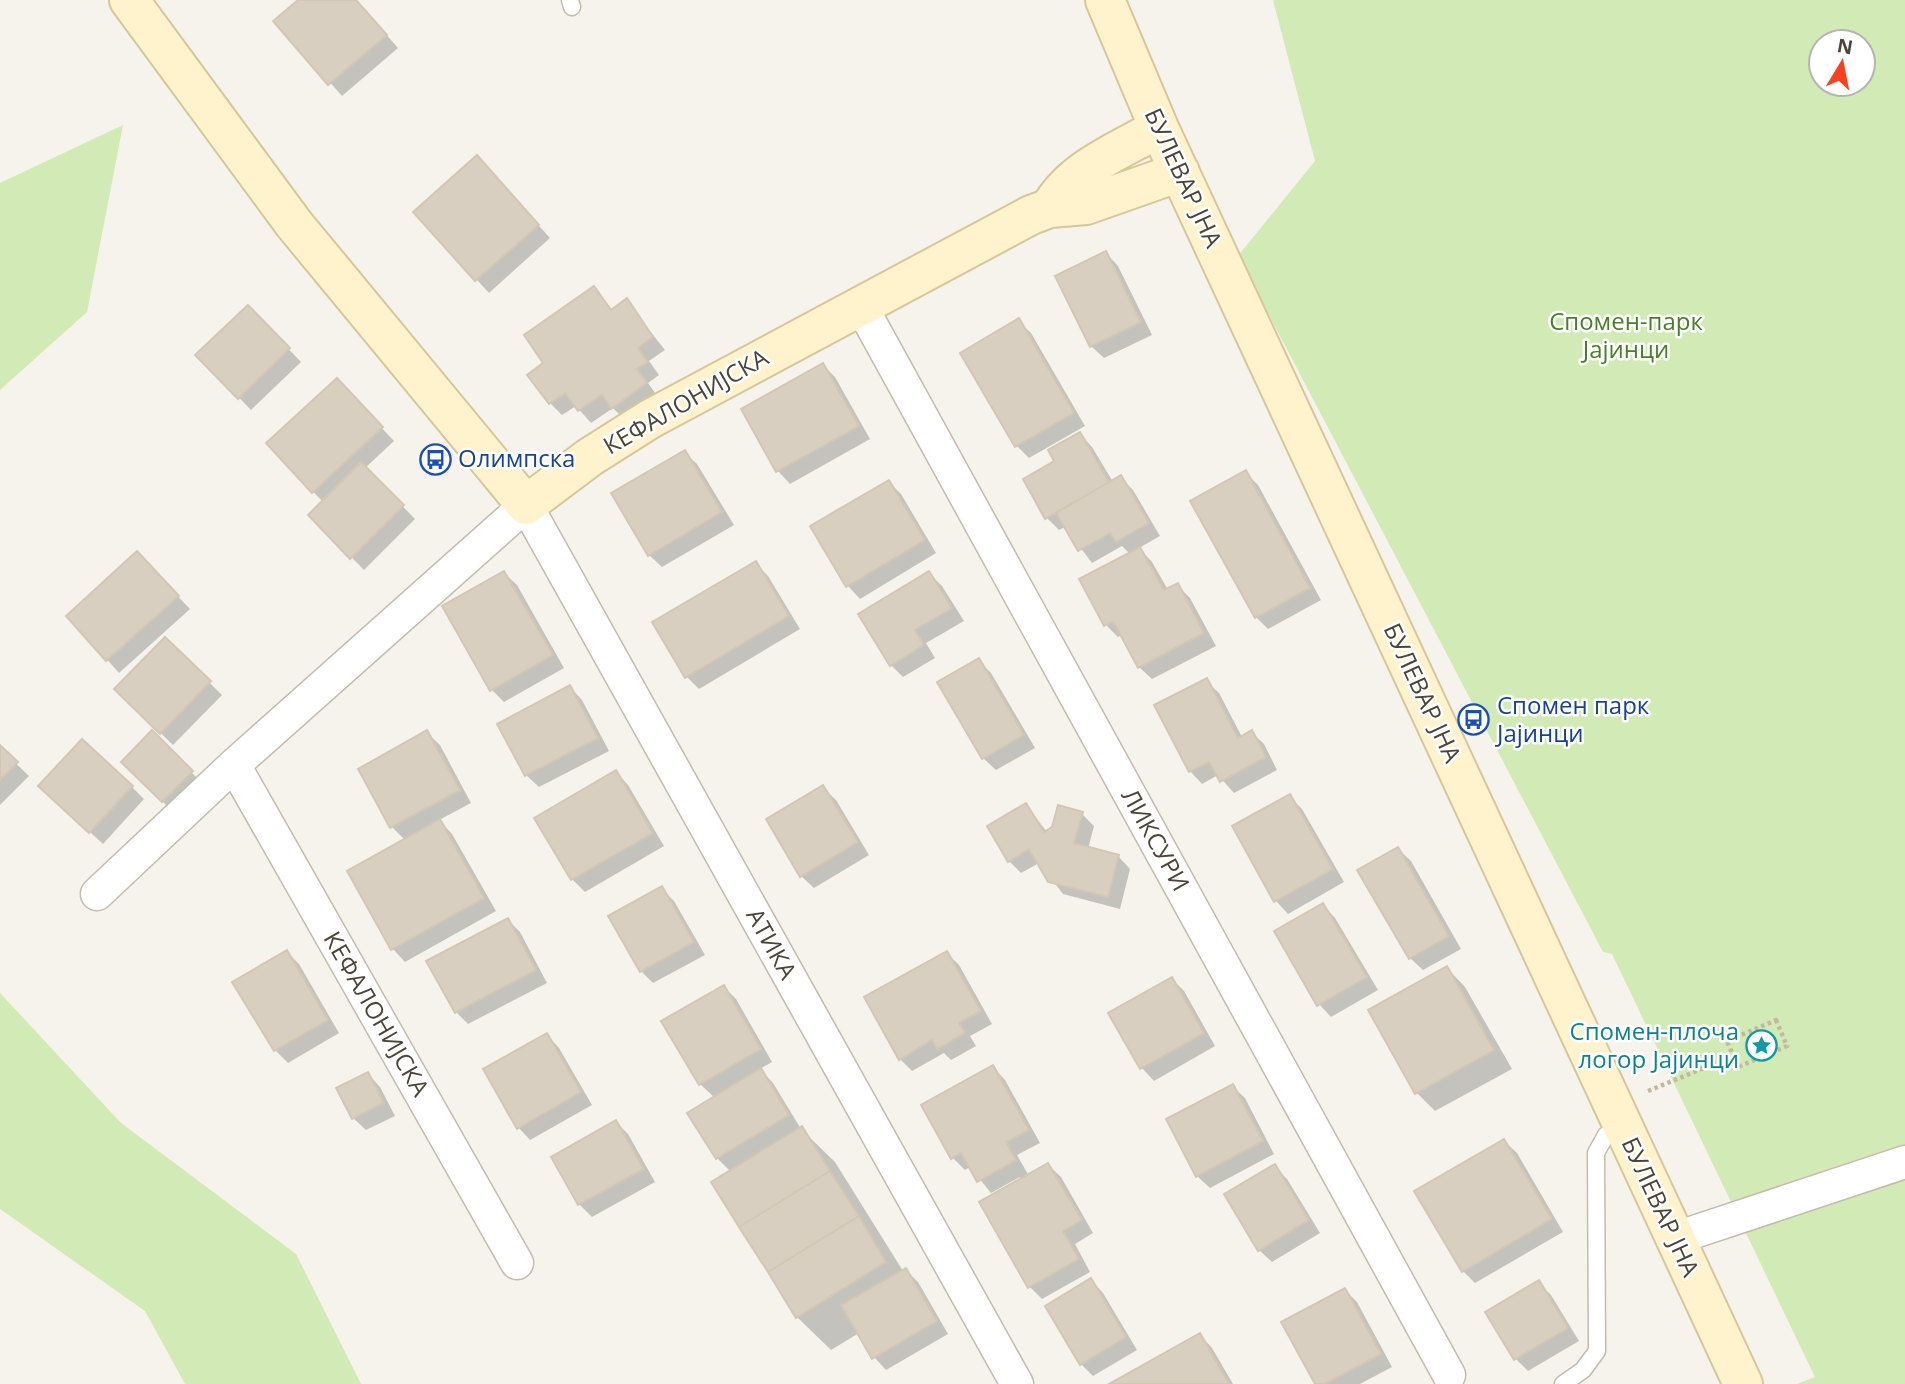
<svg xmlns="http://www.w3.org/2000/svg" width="1905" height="1384" viewBox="0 0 1905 1384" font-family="'Open Sans',sans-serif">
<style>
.green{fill:#d2eab5;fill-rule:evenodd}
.shadow{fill:#0003}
.building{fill:#d8cfc1;stroke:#d3c7b4;stroke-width:2}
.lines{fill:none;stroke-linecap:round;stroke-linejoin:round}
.lane-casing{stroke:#c2bbae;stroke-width:19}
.street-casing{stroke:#c2bbae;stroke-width:35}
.secondary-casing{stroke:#d6c79b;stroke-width:42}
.path{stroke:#c4b79f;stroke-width:4.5;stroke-dasharray:3.5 3.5;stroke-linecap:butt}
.lane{stroke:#fff;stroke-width:16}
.street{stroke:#fff;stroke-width:32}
.secondary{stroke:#fff3cd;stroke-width:38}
.labels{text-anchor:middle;stroke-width:5;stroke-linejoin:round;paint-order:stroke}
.street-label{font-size:24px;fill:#4b4439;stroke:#fff}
.park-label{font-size:24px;fill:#4a7f2a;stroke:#fff}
.transit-label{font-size:24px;fill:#164399;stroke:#fff;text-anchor:start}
.culture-label{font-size:24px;fill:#0d838f;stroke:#fff;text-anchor:end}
</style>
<rect width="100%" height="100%" fill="#f6f3ec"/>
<!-- green -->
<path class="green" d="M1273,0H1905V1384H1797L1815,1377L1612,954L1603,952L1238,256L1315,161ZM1821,42H1863V84H1821Z
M123,125L87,312L0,390V183Z
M0,993L121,1123L296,1254L361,1384H185L145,1311L0,1209Z"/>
<!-- shadow -->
<path class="shadow" d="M300,0H356L398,48L342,96L276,21Z
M489,170L550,238L489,293L415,212Z
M1106,253L1118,266L1152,335L1104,358L1091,346Z
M594,288L613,311L626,301L665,350L649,361L659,375L648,383L658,397L625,420L613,408L591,423L576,406L562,415L550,403L546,364Z
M248,307L301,362L251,410L198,355Z
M1018,321L1031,333L1085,426L1029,458L1017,446Z
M823,365L835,377L870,439L790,484L778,471L743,410Z
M349,393L394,441L365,468L415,519L364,570L310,515L323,502L268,444Z
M1080,434L1092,447L1113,482L1121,478L1133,490L1160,536L1139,548L1152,562L1168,590L1177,585L1190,598L1216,646L1152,679L1139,667L1122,635L1118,637L1106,625L1130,554L1122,546L1092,563L1065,527L1059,530L1047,518L1057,462Z
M684,452L697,464L734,525L662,567L649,555Z
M1246,473L1258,485L1321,600L1268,629L1256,617Z
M889,482L901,494L936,553L860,599L848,586L813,527Z
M137,554L190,609L119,673L69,616Z
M755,563L768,576L800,629L699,689L687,677Z
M504,573L517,585L564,668L504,702L492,690Z
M929,573L942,586L964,621L926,643L935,658L903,677L891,665Z
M165,639L222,695L173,745L116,689Z
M979,661L991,673L1035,748L996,770L983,758Z
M1206,681L1219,693L1242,737L1251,732L1264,744L1277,770L1234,793L1218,775L1202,784L1190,771Z
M570,687L582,700L609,751L539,787L526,775Z
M152,733L204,785L175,814L123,762Z
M427,733L440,745L471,803L439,820L452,834L496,911L405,962L393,949L349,871L405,840L392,827Z
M0,748L29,776L0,805Z
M616,772L628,785L664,846L585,892L572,879L536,818Z
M132,787L144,799L103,844L53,798Z
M823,788L836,800L869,855L814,888L801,876Z
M1289,796L1302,809L1344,882L1288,914L1276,901L1234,827Z
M1026,805L1047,832L1082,814L1094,826L1088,849L1118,856L1130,869L1120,909L1063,894L1039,863L1021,873L1009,861Z
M1398,849L1411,861L1461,949L1423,970L1410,958Z
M661,888L674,901L705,955L653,983L641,971Z
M1323,905L1335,918L1378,990L1331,1017L1319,1004Z
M508,920L520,932L547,983L468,1024L456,1012Z
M287,952L299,964L339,1033L288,1063L275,1050Z
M947,953L959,965L992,1024L970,1036L976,1046L951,1060L944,1053L912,1071L900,1059Z
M1447,968L1465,987L1512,1069L1435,1111L1417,1093Z
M1172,979L1184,991L1215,1046L1154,1081L1142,1068L1111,1013Z
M724,987L736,999L772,1062L760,1069L773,1083L801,1129L835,1162L903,1271L906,1270L918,1282L948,1334L886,1370L874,1357L859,1333L831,1350L797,1317L731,1172L717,1158L715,1098L700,1084Z
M547,1035L559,1048L592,1105L530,1140L518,1127Z
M993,1067L1005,1080L1040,1143L1017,1155L1029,1176L1048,1165L1061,1177L1093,1233L1075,1244L1090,1272L1042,1299L1030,1287L1020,1177L991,1193L970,1167L965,1170L953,1158Z
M368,1074L380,1087L395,1116L366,1130L353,1118Z
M1232,1086L1245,1098L1274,1154L1210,1188L1197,1176Z
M616,1122L628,1134L655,1182L592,1217L579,1204L553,1157Z
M1504,1141L1517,1153L1563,1232L1475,1283L1463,1271Z
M1274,1166L1287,1179L1320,1233L1272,1262L1259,1250Z
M1091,1280L1103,1293L1137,1350L1093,1376L1081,1364Z
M1539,1283L1551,1295L1579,1341L1528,1371L1516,1359Z
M1345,1290L1357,1302L1392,1367L1360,1384H1317Z
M1200,1335L1212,1348L1233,1384H1113Z"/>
<!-- building -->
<path class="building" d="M298,0H356L387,35L328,85L273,21Z
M477,155L539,225L475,281L413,212Z
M1106,251L1141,322L1090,347L1055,276Z
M594,286L611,310L627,298L653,337L638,348L648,362L637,369L647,383L611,409L602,395L578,411L565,393L549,404L527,375L543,363L524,335Z
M248,305L290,348L238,399L195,355Z
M1019,318L1074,413L1015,447L960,353Z
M823,363L859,426L776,472L741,409Z
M337,378L383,427L312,493L266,443Z
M1080,432L1109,482L1045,519L1023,479L1054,461L1048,450Z
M685,450L722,512L648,556L611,493Z
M361,462L404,505L350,559L308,515Z
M1246,470L1310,588L1255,618L1190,501Z
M1121,475L1149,523L1116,542L1110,533L1078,551L1056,513Z
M889,480L925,540L846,587L810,526Z
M1140,547L1164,590L1178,583L1204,633L1138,668L1113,621L1104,626L1079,579Z
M137,551L179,596L106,661L66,616Z
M756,561L789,616L685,678L652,622Z
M504,571L553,655L490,691L442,606Z
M929,571L952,608L915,630L924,645L890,666L858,614Z
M165,637L211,681L160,734L114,689Z
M979,658L1024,735L982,759L937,682Z
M1207,678L1238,738L1252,730L1266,757L1220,782L1209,762L1189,772L1154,705Z
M570,685L598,738L525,776L497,724Z
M152,730L193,771L162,802L121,762Z
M427,730L460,790L390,828L358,769Z
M82,739L133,786L89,833L38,786Z
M0,745L18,762L0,780Z
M616,770L653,833L571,880L534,818Z
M823,785L858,842L800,877L766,819Z
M1290,794L1333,869L1274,902L1232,826Z
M1026,803L1044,832L1052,827L1058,805L1083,812L1074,843L1119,855L1108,897L1048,882L1029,849L1008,862L987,826Z
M440,819L484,898L391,950L347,871Z
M1398,847L1449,936L1409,959L1357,870Z
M662,886L694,942L640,972L608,916Z
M1323,903L1367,977L1317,1006L1274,931Z
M508,918L536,970L455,1013L426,961Z
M287,950L328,1020L274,1051L232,982Z
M947,951L981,1011L959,1023L965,1033L937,1049L932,1040L899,1060L864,997Z
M1447,966L1494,1050L1415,1094L1368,1010Z
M1172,977L1204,1033L1140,1069L1108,1013Z
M724,985L761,1049L699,1085L661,1021Z
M547,1033L581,1092L517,1129L483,1069Z
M993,1065L1029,1130L1006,1142L1016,1160L977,1182L961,1153L951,1159L921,1105Z
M761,1068L789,1115L716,1159L687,1113Z
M368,1072L384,1103L352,1119L336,1088Z
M1233,1084L1263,1141L1196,1177L1166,1119Z
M616,1120L644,1169L578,1205L551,1157Z
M802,1126L830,1171L739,1227L711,1182Z
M1504,1139L1552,1219L1462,1272L1414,1191Z
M1048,1163L1082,1220L1063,1231L1079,1259L1028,1288L979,1202Z
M1275,1164L1309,1220L1258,1251L1224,1194Z
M830,1171L859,1216L768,1272L739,1227Z
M859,1216L886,1262L796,1318L768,1272Z
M906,1268L937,1321L872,1359L841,1305Z
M1091,1278L1126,1337L1080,1365L1045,1306Z
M1539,1280L1568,1328L1514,1360L1485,1312Z
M1345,1288L1381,1354L1325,1384H1315L1281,1322Z
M1200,1333L1229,1384H1109Z"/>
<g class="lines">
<defs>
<path id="lane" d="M570,0L572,7
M1563,1384L1583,1370L1597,1351L1596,1153L1606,1135L1622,1126"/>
<path id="street" d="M861,306L1449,1375
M234,765L517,1263
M97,894L234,765L526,505L1017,1384
M1676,1238L1905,1162"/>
<path id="secondary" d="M129,0L294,224L526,505L590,457L650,419L1031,215L1050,208L1086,205L1180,172
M1105,0L1159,128L1743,1384
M1050,208C1072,168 1121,150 1159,128"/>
</defs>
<!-- lane casing -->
<use href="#lane" class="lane-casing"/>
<!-- street casing -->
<use href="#street" class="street-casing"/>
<!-- secondary casing -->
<use href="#secondary" class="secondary-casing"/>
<!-- path -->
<path class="path" d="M1776,1020L1787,1046L1738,1067L1727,1041Z
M1648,1091L1733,1056"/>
<!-- lane -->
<use href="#lane" class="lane"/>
<!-- street -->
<use href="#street" class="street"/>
<!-- secondary -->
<use href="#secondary" class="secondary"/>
</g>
<!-- icons -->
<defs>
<symbol id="bus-ring" viewBox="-11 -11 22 22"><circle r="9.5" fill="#fff" stroke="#1a4fb4" stroke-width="1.5"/><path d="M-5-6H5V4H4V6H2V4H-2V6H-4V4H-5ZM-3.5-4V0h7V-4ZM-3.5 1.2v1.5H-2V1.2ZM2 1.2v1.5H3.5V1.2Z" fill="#1a4fb4"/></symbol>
<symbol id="sight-ring" viewBox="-11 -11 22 22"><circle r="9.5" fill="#fff" stroke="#0f9aa8" stroke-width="1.5"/><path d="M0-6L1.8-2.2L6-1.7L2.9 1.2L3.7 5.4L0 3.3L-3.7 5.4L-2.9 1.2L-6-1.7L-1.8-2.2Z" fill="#0f9aa8"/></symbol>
</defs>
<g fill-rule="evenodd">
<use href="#bus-ring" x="418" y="442" width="35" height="35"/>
<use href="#bus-ring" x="1456" y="702" width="35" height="35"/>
<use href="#sight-ring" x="1744" y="1028" width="35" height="35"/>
</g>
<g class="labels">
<!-- street labels -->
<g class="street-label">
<text transform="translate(1183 178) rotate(65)" y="8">БУЛЕВАР ЈНА</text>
<text transform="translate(686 402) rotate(-30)" y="8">КЕФАЛОНИЈСКА</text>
<text transform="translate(1422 693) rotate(65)" y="8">БУЛЕВАР ЈНА</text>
<text transform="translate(1155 840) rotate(61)" y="8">ЛИКСУРИ</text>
<text transform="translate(771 944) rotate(61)" y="8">АТИКА</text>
<text transform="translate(376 1014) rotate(60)" y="8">КЕФАЛОНИЈСКА</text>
<text transform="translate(1660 1207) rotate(65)" y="8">БУЛЕВАР ЈНА</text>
</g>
<!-- park labels -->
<g class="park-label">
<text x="1626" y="330">Спомен-парк<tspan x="1626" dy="28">Јајинци</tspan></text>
</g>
<!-- transit labels -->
<g class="transit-label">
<text x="458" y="467">Олимпска</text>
<text x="1497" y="714">Спомен парк<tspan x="1497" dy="28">Јајинци</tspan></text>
</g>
<!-- culture labels -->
<g class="culture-label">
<text x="1739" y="1040">Спомен-плоча<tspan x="1739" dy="28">логор Јајинци</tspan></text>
</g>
</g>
<!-- north arrow -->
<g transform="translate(1842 63) rotate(10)"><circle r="33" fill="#ffffff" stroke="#b7b4b0" stroke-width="2"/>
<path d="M0-5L12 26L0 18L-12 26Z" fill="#fc3f1d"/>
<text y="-10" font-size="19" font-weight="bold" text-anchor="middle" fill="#4b4439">N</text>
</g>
</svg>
